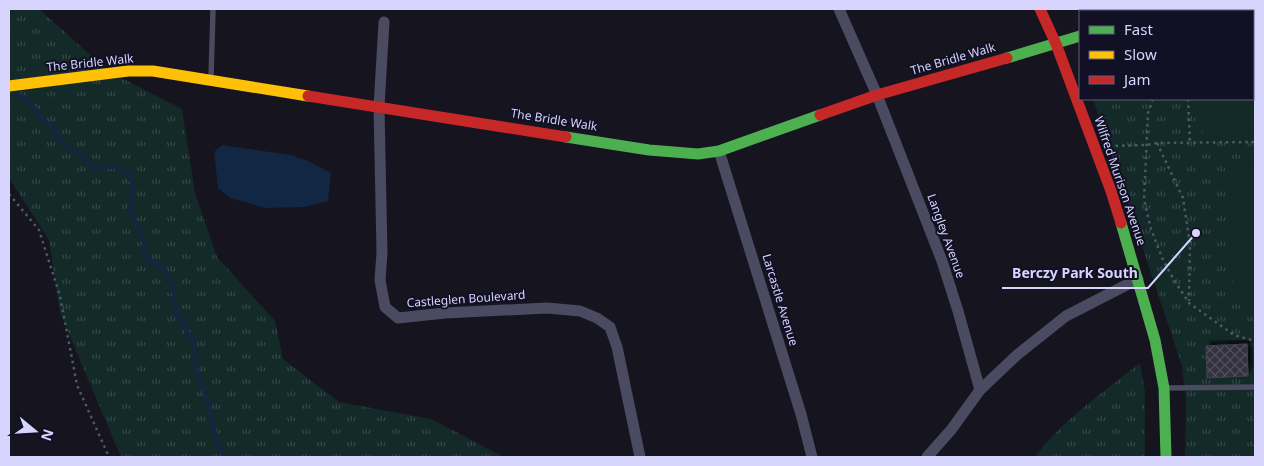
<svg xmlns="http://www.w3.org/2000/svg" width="1264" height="466" viewBox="0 0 1264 466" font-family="'Noto Sans',sans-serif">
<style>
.park{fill:url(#park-tufts)}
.garden{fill:#132a29}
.water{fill:#112743}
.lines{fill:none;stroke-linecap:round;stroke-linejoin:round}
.stream{stroke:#112743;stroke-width:4}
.building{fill:url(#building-cross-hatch);stroke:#423f52;filter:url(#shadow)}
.path{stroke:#4c5a66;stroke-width:2.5;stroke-dasharray:2.5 4;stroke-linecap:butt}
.lane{stroke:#4a4a60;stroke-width:5.5}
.street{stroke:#4a4a60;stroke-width:11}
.fast{stroke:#4caf50;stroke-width:11}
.slow{stroke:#ffc107;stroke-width:11}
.jam{stroke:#c62828;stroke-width:11}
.labels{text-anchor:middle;stroke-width:4;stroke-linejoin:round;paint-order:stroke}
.street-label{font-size:12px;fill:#d7d5fd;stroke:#121024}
.leader{fill:none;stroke:#d7d5fd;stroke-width:2}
.callout-dot{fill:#d7d5fd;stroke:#121024;stroke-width:2}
.callout-label{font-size:14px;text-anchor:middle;font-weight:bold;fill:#d7d5fd;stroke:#121024;stroke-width:4;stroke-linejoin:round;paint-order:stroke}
</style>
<defs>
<pattern id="park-tufts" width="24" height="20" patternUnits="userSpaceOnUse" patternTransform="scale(1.25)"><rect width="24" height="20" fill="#132a29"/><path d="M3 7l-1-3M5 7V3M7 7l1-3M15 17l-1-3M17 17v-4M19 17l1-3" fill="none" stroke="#354849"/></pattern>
<pattern id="building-cross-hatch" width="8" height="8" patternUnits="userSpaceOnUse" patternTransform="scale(1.25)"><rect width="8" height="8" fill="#343241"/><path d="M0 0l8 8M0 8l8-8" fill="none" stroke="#514f5d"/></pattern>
<filter id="shadow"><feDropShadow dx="4.5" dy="-4.5" stdDeviation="1" flood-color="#0009"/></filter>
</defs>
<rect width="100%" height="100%" fill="#16141f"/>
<!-- park -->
<path class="park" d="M9,9H39L108,71L182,109L195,193L217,257L275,321L283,359L339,402L431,419L500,455L502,457H121L60,313L49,240L9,178Z
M1207,9H1255V457H1185L1186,401L1182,366L1093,99H1253V11H1199Z
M1140,363L1145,392V457H1035C1062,420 1104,392 1140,363Z"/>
<!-- garden -->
<path class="garden" d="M1253,62H1255V134L1203,137L1202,99H1253Z
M1255,161V302L1234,303L1225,163Z"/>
<!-- water -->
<path class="water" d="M222,145L291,155L308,161L331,173L328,201L304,207L266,208L230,198L218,188L214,152Z"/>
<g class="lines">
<!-- stream -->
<path class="stream" d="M17,94L30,101L42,119L55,131L63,145L83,155L94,168L115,167L129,174L133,187L130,211L144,239L143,254C149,259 156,264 162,269C173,281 175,299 176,315L184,323L187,332L194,342L195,366L207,398L217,443L225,457"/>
</g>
<!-- building -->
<path class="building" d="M1247,344L1248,376L1207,378L1206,346Z"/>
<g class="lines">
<!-- path -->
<path class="path" d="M1185,9V11
M1253,31L1255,32
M1253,52H1255
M1153,99L1148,113L1144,200L1151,229L1163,260L1174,280L1189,303L1234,335L1255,341
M1188,99L1190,143
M1157,143L1183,198L1190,244L1189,301
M1109,146L1146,145L1157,143L1255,142
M9,194L39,230L60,296L77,385L109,457"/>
<!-- lane -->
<path class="lane" d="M211,79L213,9
M1165,388L1255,387"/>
<!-- street -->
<path class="street" d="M839,9L877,95L942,261L958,311L980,390
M384,22L379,107L382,253L380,280L385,307L398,318L445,313L547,308L580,311L597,318L610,327L617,347L640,457
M719,151L801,414L812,457
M927,457L951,430L980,390L1017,355L1066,316L1138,279"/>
<!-- fast -->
<path class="fast" d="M1152,11L1160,9
M1007,58L1080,36
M566,137L649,150L698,154L719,151L820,115
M1121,223L1155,340L1164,388L1166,457"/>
<!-- slow -->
<path class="slow" d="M9,86L128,71H153L308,96"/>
<!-- jam -->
<path class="jam" d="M1040,9L1056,44L1111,191L1121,223
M308,96L566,137
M820,115L877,95L1007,58"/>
</g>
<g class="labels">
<!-- street labels -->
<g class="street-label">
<text transform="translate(953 59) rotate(-16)" y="4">The Bridle Walk</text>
<text transform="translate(90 63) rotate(-6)" y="4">The Bridle Walk</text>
<text transform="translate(554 120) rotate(9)" y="4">The Bridle Walk</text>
<text transform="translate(1120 181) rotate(71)" y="4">Wilfred Murison Avenue</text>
<text transform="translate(946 236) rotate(70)" y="4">Langley Avenue</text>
<text transform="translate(466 299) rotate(-4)" y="4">Castleglen Boulevard</text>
<text transform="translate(780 300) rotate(73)" y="4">Larcastle Avenue</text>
</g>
</g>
<!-- callouts -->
<path class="leader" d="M1196 233L1148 288H1002"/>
<circle class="callout-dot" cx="1196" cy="233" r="5"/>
<g class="callout-label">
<text x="1075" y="278">Berczy Park South</text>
</g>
<!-- border -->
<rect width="1264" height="466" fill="none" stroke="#d7d5fd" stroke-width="20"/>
<!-- legend -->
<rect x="1079" y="10" width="175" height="90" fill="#121024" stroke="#615f7b"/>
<rect x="1089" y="26" width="25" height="8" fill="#4caf50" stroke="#615f7b"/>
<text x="1124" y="35" font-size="15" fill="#d7d5fd">Fast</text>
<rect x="1089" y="51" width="25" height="8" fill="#ffc107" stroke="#615f7b"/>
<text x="1124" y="60" font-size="15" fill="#d7d5fd">Slow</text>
<rect x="1089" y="76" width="25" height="8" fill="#c62828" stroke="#615f7b"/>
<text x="1124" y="85" font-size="15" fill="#d7d5fd">Jam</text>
<!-- north arrow -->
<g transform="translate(35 431) rotate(108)" stroke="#121024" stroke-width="4" paint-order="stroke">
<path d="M0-4L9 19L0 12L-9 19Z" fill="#d7d5fd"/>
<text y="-8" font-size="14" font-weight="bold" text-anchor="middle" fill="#d7d5fd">N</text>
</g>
</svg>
